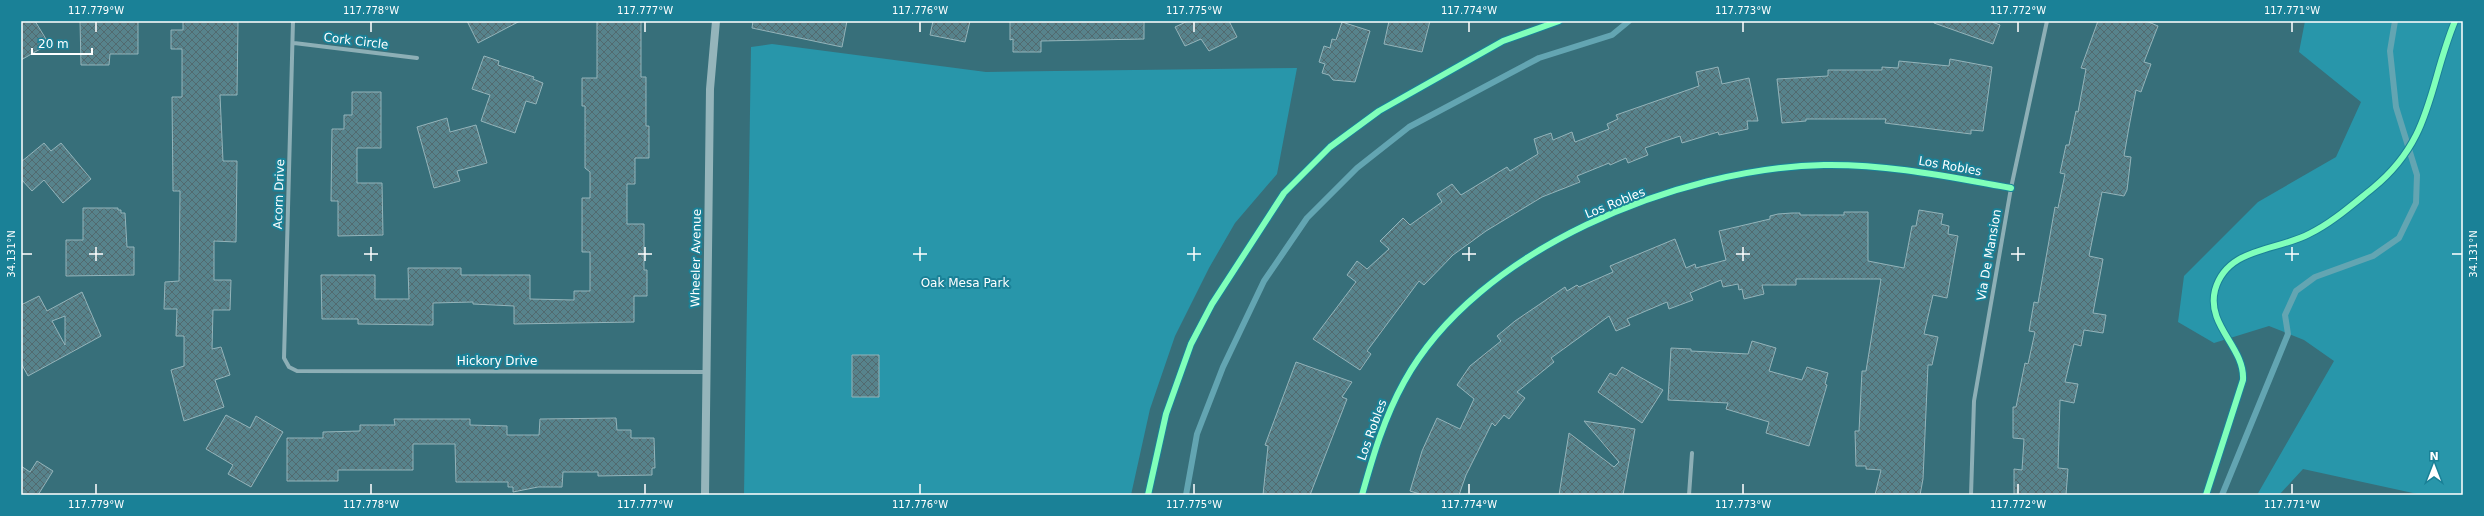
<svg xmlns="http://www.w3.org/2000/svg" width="2484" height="516" viewBox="0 0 2484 516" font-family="'DejaVu Sans',sans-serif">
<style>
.green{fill:#2896aa}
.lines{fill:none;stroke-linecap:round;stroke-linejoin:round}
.stream{stroke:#63a5b2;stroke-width:6}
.building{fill:url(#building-cross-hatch);stroke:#94b4ba;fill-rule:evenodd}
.street{stroke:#8dafb6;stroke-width:4}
.secondary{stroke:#95b5bb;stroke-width:8}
.cycleway-casing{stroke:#1a8197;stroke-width:8}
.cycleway{stroke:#80ffba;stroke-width:6}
.ticks{fill:none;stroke:#fff;stroke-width:1.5}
.labels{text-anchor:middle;stroke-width:4;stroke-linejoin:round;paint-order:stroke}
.street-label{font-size:12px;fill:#fff;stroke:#1a8197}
.park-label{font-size:12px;fill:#fff;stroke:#1a8197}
.neatline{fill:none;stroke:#fff;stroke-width:1.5}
.ticks-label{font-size:10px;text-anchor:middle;fill:#fff}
</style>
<defs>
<pattern id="building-cross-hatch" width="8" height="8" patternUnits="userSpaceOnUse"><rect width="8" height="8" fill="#57838c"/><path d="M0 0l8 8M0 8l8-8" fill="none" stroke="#526a6f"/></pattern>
</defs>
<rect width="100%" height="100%" fill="#376f7a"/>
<!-- green -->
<path class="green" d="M2305,21H2463V495H2422L2303,469L2279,495H2257L2334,361L2304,340L2269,326L2214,343L2178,322L2184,276L2258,202L2336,157L2361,102L2299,52Z
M772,44L986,72L1297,68L1277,174L1235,223L1209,268L1175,336L1150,409L1131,495H744L751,47Z"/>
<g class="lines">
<!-- stream -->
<path class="stream" d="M1186,495L1197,434L1223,367L1264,281L1307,218L1357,168L1409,127L1539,58L1612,35L1629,21
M2222,495L2288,334L2285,315L2296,291L2315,277L2373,256L2399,238L2416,203L2417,175L2396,107L2390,51L2395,21"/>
</g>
<!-- building -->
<path class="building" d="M21,21H35L49,44L21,60Z
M80,21H138V54H110L109,65H81Z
M183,21L238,22L237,95H220L223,161H237L236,242L214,241V280H231L230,310H213L212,349L221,347L230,375L215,380L224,407L184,421L171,370L184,366V336H176L177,309H164L165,282L179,281L180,191H173L172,97H182V49H171V30H183Z
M467,21H520L478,43Z
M597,21H641V77H646V126H649V158H635V184H627V224H644V270H647V296H634V322L514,324V306L473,304V302L433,303V325L358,324V319H322L321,275H375V299H409L408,268H461V275H530V299L574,300V291H590V252H582V198H590V172L585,168V106H582V78H597Z
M753,21H847L842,47L752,28Z
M933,21H970L965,42L930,35Z
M1010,21H1144V39L1041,41V52H1013V39L1010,40Z
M1188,21H1229L1237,37L1209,51L1201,39L1185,46L1175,27Z
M1389,21H1430L1422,52L1384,44Z
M1934,21H1990L2000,25L1993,44L1934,23Z
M2098,21H2146L2158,26L2144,62L2151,64L2141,92L2136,90L2129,127L2124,156L2131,157L2127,190L2124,196L2102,192L2089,256L2103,259L2093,313L2106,315L2103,333L2084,330L2081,346L2074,344L2065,382L2078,384L2074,403L2060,400L2058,468L2068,469L2066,495H2014V469L2022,470L2024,439L2013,438V407H2016L2025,363L2028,364L2035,332L2029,331L2034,302L2038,303L2055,207L2058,208L2065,174L2060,173L2066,145H2069L2076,111L2078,112L2086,69L2081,68Z
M1342,22L1370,31L1355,82L1333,80L1329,75L1322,73L1325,64L1319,62L1324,46L1330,48L1332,39L1336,40Z
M484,56L499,61L498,65L534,77L533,79L543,83L536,104L526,101L515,133L481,121L490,95L472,89Z
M1950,59L1992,67L1983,131L1971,130V134L1885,123L1886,119H1806V121L1782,123L1777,79L1828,76V70H1882V67L1898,68L1899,61L1949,66Z
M1718,67L1722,84L1749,78L1758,121H1747L1748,129L1719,135L1718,132L1682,143L1680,136L1645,148L1648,155L1628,163L1626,158L1610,165L1609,163L1577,176L1580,182L1542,197L1486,231L1453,255L1424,285L1419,281L1367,351L1371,354L1360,370L1313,339L1356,282L1347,275L1357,261L1367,269L1389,249L1380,241L1403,218L1410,225L1442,202L1437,194L1452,184L1461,195L1507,167L1510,171L1538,154L1534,139L1551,133L1553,140L1572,132L1575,142L1609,129L1607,124L1618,119L1616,115L1699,86L1696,72Z
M352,92H381V148H357V183H382L383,235L338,236V201H331L332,129H344V115H352Z
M447,118L450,132L476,125L487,163L457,171L460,181L434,188L417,127Z
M44,143L51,151L61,143L91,179L63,203L44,180L32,191L21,179V162Z
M83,208H118V210H121V213H125L127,247H134V275L66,276V240H83Z
M1919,210L1943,214L1941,224L1949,226L1948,234L1958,236L1947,298L1933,295L1924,334L1938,337L1932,365H1928L1923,479L1920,495H1875L1881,470L1866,469V466H1856L1855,431H1859L1862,371H1866L1881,279H1796V285H1762L1764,294L1744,299L1742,289L1739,290L1738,284L1723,287L1721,280L1690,293L1693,300L1669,309L1667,302L1627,319L1630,325L1616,331L1609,316L1551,358L1554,362L1517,392L1525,398L1509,419L1504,415L1495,426L1492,423L1466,475L1459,495H1423L1410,491L1422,451L1437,418L1460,429L1474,399L1457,385L1470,366L1501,341L1497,336L1515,321L1565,287L1567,291L1577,285L1579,287L1613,272L1610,266L1675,239L1686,268L1695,264L1696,268L1726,260L1719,231L1770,219V216L1778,214L1792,213H1800V215H1844V212H1868V261L1904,268L1912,226H1916Z
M82,292L101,336L28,376L21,363V305L39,296L47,311ZM65,316V345L52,321Z
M1752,341L1776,348L1769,371L1802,380L1807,367L1828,373L1825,384L1827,385L1809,446L1766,433L1769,422L1726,409L1728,403L1668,400L1671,348L1691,349V351L1748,354Z
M852,355H879V397H852Z
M1296,362L1352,382L1342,397L1347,399L1310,495H1263L1268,446L1265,445Z
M1622,367L1663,390L1642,423L1598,392L1610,373L1616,376Z
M226,415L250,428L256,416L283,432L251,487L228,474L233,465L206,449Z
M616,418L617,430H631V438H654L655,468H652V475L598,476V472H563L562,487H538L513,492V487H508V482H456L455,444H413V470H338V481H287V438H323V432L360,431V425H395L394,419H470V425L507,426V435H539L540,419Z
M1584,421L1635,429L1623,495H1559L1569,433L1614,467L1619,462Z
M37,461L53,471L38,495H21V466L30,472Z"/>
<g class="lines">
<!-- street -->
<path class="street" d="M293,21L284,358L289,367L297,371L706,372
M294,43L417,58
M1362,495C1373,456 1384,418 1404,382C1477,249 1678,168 1824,165C1888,164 1949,177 2011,188
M1689,495L1692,453
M1971,495L1974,401L2011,188L2047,21"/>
<!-- secondary -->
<path class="secondary" d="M705,495L710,89L716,21"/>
<defs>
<path id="cycleway" d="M1148,495L1166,414L1191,344L1212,304L1284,193L1330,147L1379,111L1503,41L1559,21
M1362,495C1373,456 1384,418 1404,382C1477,249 1678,168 1824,165C1888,164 1949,177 2011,188
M2206,495L2243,380C2245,347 2206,326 2215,290C2227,247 2277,251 2309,234C2332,223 2353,204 2373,188C2433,139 2428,86 2455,21"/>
</defs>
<!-- cycleway casing -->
<use href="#cycleway" class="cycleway-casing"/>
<!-- cycleway -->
<use href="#cycleway" class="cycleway"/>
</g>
<!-- ticks -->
<path class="ticks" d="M96,22V32M371,22V32M645,22V32M920,22V32M1194,22V32M1469,22V32M1743,22V32M2018,22V32M2292,22V32M96,247V261M371,247V261M645,247V261M920,247V261M1194,247V261M1469,247V261M1743,247V261M2018,247V261M2292,247V261M22,254H32M89,254H103M364,254H378M638,254H652M913,254H927M1187,254H1201M1462,254H1476M1736,254H1750M2011,254H2025M2285,254H2299M2452,254H2462M96,484V494M371,484V494M645,484V494M920,484V494M1194,484V494M1469,484V494M1743,484V494M2018,484V494M2292,484V494"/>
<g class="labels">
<!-- street labels -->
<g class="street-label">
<text transform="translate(356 41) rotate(7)" y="4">Cork Circle</text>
<text transform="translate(1950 166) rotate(10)" y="4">Los Robles</text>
<text transform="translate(279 194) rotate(-88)" y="4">Acorn Drive</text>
<text transform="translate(1615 203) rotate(-22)" y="4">Los Robles</text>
<text transform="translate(1989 255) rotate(-80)" y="4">Via De Mansion</text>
<text transform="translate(696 258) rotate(-89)" y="4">Wheeler Avenue</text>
<text x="497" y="365">Hickory Drive</text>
<text transform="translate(1372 430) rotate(-70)" y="4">Los Robles</text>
</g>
<!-- park labels -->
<g class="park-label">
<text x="965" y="287">Oak Mesa Park</text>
</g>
</g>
<!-- border -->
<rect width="2484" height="516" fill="none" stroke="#1a8197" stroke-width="44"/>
<!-- north arrow -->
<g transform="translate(2434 466)" stroke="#1a8197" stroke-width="3" paint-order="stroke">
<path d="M0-3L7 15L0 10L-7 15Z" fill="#ffffff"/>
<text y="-6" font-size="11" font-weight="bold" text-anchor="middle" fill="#ffffff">N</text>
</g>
<!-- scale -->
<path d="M32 48v6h60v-6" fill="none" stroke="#ffffff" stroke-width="2"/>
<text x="38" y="48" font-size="12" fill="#ffffff" stroke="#1a8197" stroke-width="3" paint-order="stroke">20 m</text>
<rect x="22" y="22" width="2440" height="472" class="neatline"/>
<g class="ticks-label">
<text x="96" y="14">117.779°W</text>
<text x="371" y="14">117.778°W</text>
<text x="645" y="14">117.777°W</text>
<text x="920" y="14">117.776°W</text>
<text x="1194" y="14">117.775°W</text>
<text x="1469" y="14">117.774°W</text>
<text x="1743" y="14">117.773°W</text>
<text x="2018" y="14">117.772°W</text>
<text x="2292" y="14">117.771°W</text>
<text transform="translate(11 254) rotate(-90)" y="4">34.131°N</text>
<text transform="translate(2473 254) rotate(-90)" y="4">34.131°N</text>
<text x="96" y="508">117.779°W</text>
<text x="371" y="508">117.778°W</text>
<text x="645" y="508">117.777°W</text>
<text x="920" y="508">117.776°W</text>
<text x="1194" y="508">117.775°W</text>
<text x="1469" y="508">117.774°W</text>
<text x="1743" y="508">117.773°W</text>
<text x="2018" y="508">117.772°W</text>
<text x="2292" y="508">117.771°W</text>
</g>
</svg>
